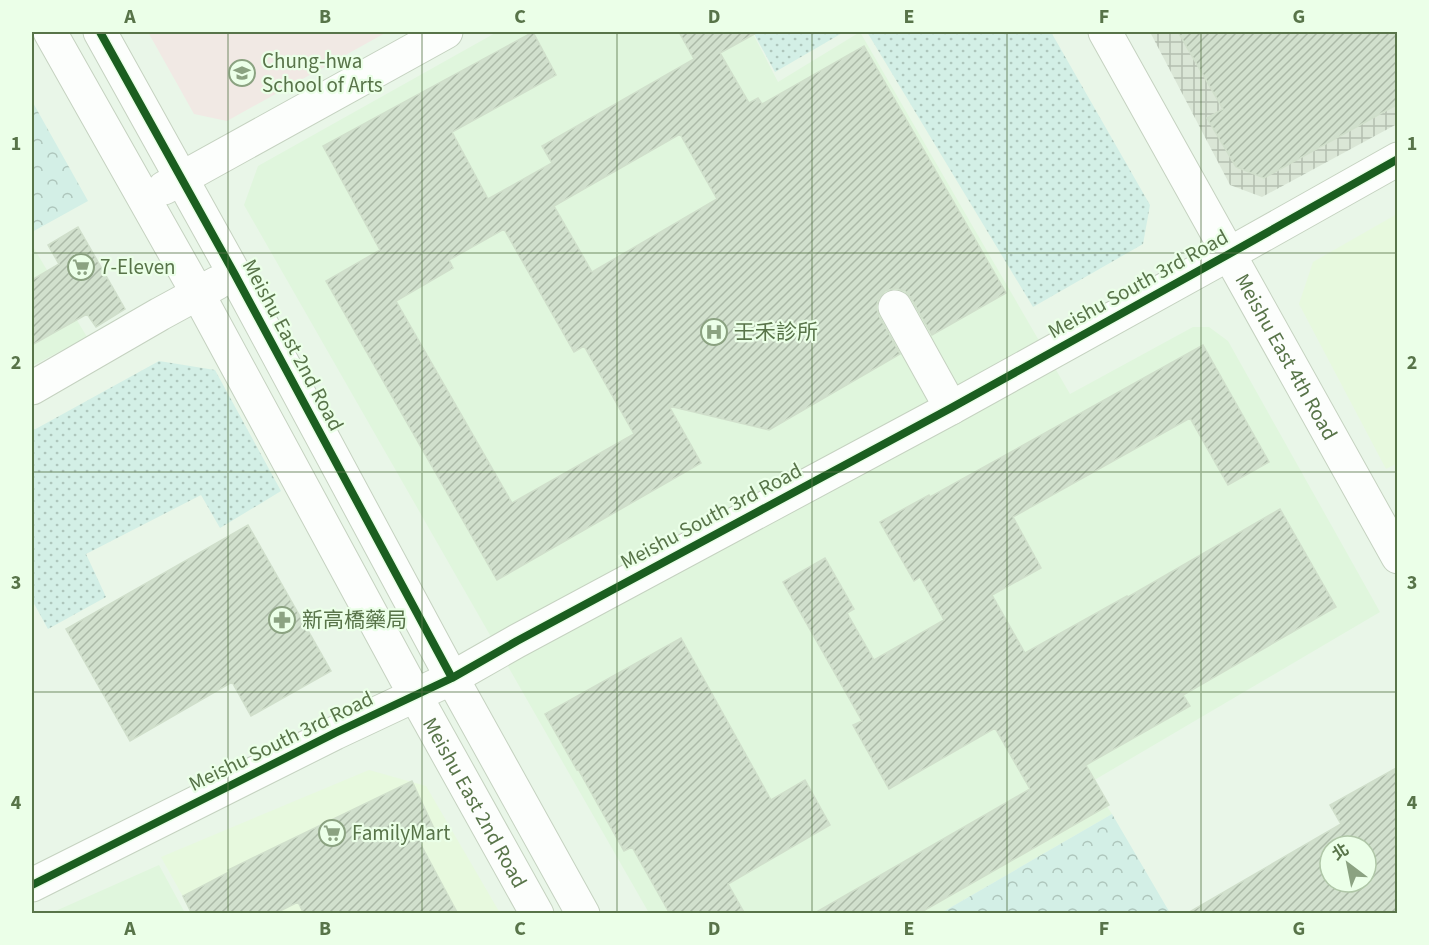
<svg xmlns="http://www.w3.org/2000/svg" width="1429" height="945" viewBox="0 0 1429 945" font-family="'Source Sans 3','Noto Sans TC',sans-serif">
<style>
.residential{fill:#e0f6dd}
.commercial{fill:#e7f9de}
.industrial{fill:url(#industrial-grid)}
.education{fill:#f1e9e4}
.grass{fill:url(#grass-dots)}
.forest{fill:url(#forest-crowns)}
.building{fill:url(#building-hatch);stroke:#d0dfcb;stroke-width:1.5;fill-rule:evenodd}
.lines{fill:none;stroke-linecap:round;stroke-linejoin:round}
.minor-casing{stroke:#c5d2c0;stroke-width:35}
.minor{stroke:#fcfefc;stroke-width:33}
.cycleway-casing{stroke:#ebffe8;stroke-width:11}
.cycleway{stroke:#1b5e20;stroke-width:8}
.grid{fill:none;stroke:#587449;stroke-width:1.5;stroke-opacity:0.55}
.labels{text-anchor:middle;stroke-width:4.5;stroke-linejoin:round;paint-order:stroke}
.poi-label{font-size:21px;fill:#587449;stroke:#ebffe8;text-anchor:start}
.street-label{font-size:21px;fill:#587449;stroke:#ebffe8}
.neatline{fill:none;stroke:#587449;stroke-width:2}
.grid-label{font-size:20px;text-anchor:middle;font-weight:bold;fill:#587449}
</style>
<defs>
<pattern id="industrial-grid" width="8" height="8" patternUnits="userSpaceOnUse" patternTransform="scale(1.5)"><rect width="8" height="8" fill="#dae6d6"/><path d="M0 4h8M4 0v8" fill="none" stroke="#b4bfb0"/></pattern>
<pattern id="grass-dots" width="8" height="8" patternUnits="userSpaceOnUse" patternTransform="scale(1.5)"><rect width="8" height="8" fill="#d3efe6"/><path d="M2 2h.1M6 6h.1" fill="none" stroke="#aec6bc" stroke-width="1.8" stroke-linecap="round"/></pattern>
<pattern id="forest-crowns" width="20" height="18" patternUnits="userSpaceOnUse" patternTransform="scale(1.5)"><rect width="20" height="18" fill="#d3efe6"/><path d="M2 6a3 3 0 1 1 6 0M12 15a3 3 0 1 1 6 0" fill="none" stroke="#aec6bc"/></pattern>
<pattern id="building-hatch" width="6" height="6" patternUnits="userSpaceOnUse" patternTransform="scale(1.5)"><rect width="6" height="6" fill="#d1e0cd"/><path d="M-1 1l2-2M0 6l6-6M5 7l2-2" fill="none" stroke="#acbaa8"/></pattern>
</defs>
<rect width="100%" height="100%" fill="#e9f6e8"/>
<!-- residential -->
<path class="residential" d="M497,32H752L778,82L860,32L1070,394L1193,327H1209L1228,341L1380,612L1091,782L1112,814L941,913H649L244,205L258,166Z
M32,245L87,337L32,366Z
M159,865L185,913H51Z"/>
<!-- commercial -->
<path class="commercial" d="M1397,214L1398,463L1386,469L1299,304L1313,262Z
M369,770L426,786L500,913H192L161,857Z"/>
<!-- industrial -->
<path class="industrial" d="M1150,32H1397V124L1262,197L1230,185Z"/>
<!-- education -->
<path class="education" d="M148,32H387L227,121L194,114Z"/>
<!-- grass -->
<path class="grass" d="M753,32H844L775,72Z
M867,32H1051L1150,205L1143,244L1033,307Z
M159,361L215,370L281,491L220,528L201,495L86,554L106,597L48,629L32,600V431Z"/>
<!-- forest -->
<path class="forest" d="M32,101L88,201L32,232Z
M1112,814L1170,913H941Z"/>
<!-- building -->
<path class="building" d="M533,32L556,75L452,132L488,199L552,163L542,146L694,59L679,32H758L720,53L749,103L758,98L762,104L864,46L1006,293L932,335L911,298L905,291L895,288L885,291L879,298L876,307L879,316L900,354L769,430L669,406L701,463L497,580L326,281L380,250L323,146ZM680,134L717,199L592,272L554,206ZM504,229L574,352L584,346L634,434L512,503L396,301L453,268L449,260Z
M1178,32H1398V104L1264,178L1236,167L1207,118L1223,109Z
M78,227L125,309L96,327L87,314L32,345V280L59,264L48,245Z
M1203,345L1269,462L1228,485L1190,418L1013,517L1041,568L992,595L1025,653L1127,596L1128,597L1280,509L1336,607L1183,695L1190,706L1086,765L1109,805L918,914H813L1030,789L995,728L889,789L853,725L862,721L783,582L825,558L854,609L847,613L874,660L944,620L920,577L914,581L880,522L929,495L930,497Z
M248,525L331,671L251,716L232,682L130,741L66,629Z
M681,638L771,800L805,780L830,825L728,884L745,914H670L632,847L624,851L578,769L577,770L545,714Z
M1398,767V914H1186L1341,824L1330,805ZM1330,846H1366V882H1330Z
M412,781L437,835L420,843L458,914H304L298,902L274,914H192L183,896L229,872L228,870Z"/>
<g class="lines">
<defs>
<g id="minor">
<path id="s1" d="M50,32L198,294L415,695L537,914"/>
<path d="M100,32L234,273L452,678L583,914"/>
<path id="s2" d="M1105,32L1398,557"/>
<path d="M164,188L446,32"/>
<path d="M895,307L951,408"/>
<path d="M32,388L160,314L217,283"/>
<path d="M32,885L335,733L452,678L517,641L951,408L1229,254L1398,159"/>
</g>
</defs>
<!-- minor casing -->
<use href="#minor" class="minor-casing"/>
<!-- minor -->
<use href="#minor" class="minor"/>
<defs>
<path id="cycleway" d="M100,32L234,273L452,678
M32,885L335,733L452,678L517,641L951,408L1229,254L1398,159"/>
</defs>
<!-- cycleway casing -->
<use href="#cycleway" class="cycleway-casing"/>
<!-- cycleway -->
<use href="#cycleway" class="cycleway"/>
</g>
<!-- grid -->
<path class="grid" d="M228,32V914M422,32V914M617,32V914M812,32V914M1007,32V914M1201,32V914M32,253H1398M32,472H1398M32,692H1398"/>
<!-- icons -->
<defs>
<symbol id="school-ring" viewBox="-11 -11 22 22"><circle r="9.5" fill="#ebffe8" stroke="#8ba281" stroke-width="1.5"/><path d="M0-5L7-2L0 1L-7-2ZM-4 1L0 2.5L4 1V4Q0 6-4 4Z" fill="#8ba281"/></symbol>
<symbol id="supermarket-ring" viewBox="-11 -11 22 22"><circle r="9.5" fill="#ebffe8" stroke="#8ba281" stroke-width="1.5"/><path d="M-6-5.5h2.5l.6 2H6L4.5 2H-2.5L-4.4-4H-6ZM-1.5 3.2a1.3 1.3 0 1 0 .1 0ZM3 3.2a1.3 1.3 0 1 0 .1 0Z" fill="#8ba281"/></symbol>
<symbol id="hospital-ring" viewBox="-11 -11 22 22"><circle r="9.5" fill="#ebffe8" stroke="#8ba281" stroke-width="1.5"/><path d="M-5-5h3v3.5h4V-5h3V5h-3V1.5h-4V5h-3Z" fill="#8ba281"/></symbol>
<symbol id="pharmacy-ring" viewBox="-11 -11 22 22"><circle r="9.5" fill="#ebffe8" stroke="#8ba281" stroke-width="1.5"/><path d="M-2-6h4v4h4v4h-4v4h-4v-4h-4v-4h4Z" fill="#8ba281"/></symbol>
</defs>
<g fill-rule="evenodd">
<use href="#school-ring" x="227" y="58" width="30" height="30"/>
<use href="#supermarket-ring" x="66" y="252" width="30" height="30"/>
<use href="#hospital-ring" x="699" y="317" width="30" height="30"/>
<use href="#pharmacy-ring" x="267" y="605" width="30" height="30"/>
<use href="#supermarket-ring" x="317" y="818" width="30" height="30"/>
</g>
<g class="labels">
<!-- poi labels -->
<g class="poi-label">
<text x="262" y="68">Chung-hwa<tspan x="262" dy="24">School of Arts</tspan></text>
<text x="100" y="274">7-Eleven</text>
<text x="734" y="339">壬禾診所</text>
<text x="302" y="627">新高橋藥局</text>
<text x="352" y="840">FamilyMart</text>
</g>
<!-- street labels -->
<g class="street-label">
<text transform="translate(1138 284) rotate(-29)" y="7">Meishu South 3rd Road</text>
<text transform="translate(293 345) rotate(62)" y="7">Meishu East 2nd Road</text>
<text dy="7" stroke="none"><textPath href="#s2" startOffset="372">Meishu East 4th Road</textPath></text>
<text transform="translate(711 516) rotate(-28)" y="7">Meishu South 3rd Road</text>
<text transform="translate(281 741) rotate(-26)" y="7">Meishu South 3rd Road</text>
<text dy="7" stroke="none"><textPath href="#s1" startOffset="880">Meishu East 2nd Road</textPath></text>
</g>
</g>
<!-- border -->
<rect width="1429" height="945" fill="none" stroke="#ebffe8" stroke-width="66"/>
<!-- north arrow -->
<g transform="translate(1348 864) rotate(328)"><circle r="28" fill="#ebffe8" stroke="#b0c7a8" stroke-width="1.5"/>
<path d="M0-4.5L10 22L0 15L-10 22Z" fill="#8ba281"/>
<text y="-9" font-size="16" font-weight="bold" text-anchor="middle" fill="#587449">北</text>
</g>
<rect x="33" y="33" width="1363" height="879" class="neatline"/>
<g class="grid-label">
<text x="130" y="23">A</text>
<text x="325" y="23">B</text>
<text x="520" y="23">C</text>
<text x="714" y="23">D</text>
<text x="909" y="23">E</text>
<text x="1104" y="23">F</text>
<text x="1299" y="23">G</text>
<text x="16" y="150">1</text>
<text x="1412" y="150">1</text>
<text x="16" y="369">2</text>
<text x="1412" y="369">2</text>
<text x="16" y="589">3</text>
<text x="1412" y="589">3</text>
<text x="16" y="809">4</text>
<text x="1412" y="809">4</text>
<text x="130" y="935">A</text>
<text x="325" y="935">B</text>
<text x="520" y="935">C</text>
<text x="714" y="935">D</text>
<text x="909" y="935">E</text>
<text x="1104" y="935">F</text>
<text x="1299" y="935">G</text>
</g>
</svg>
